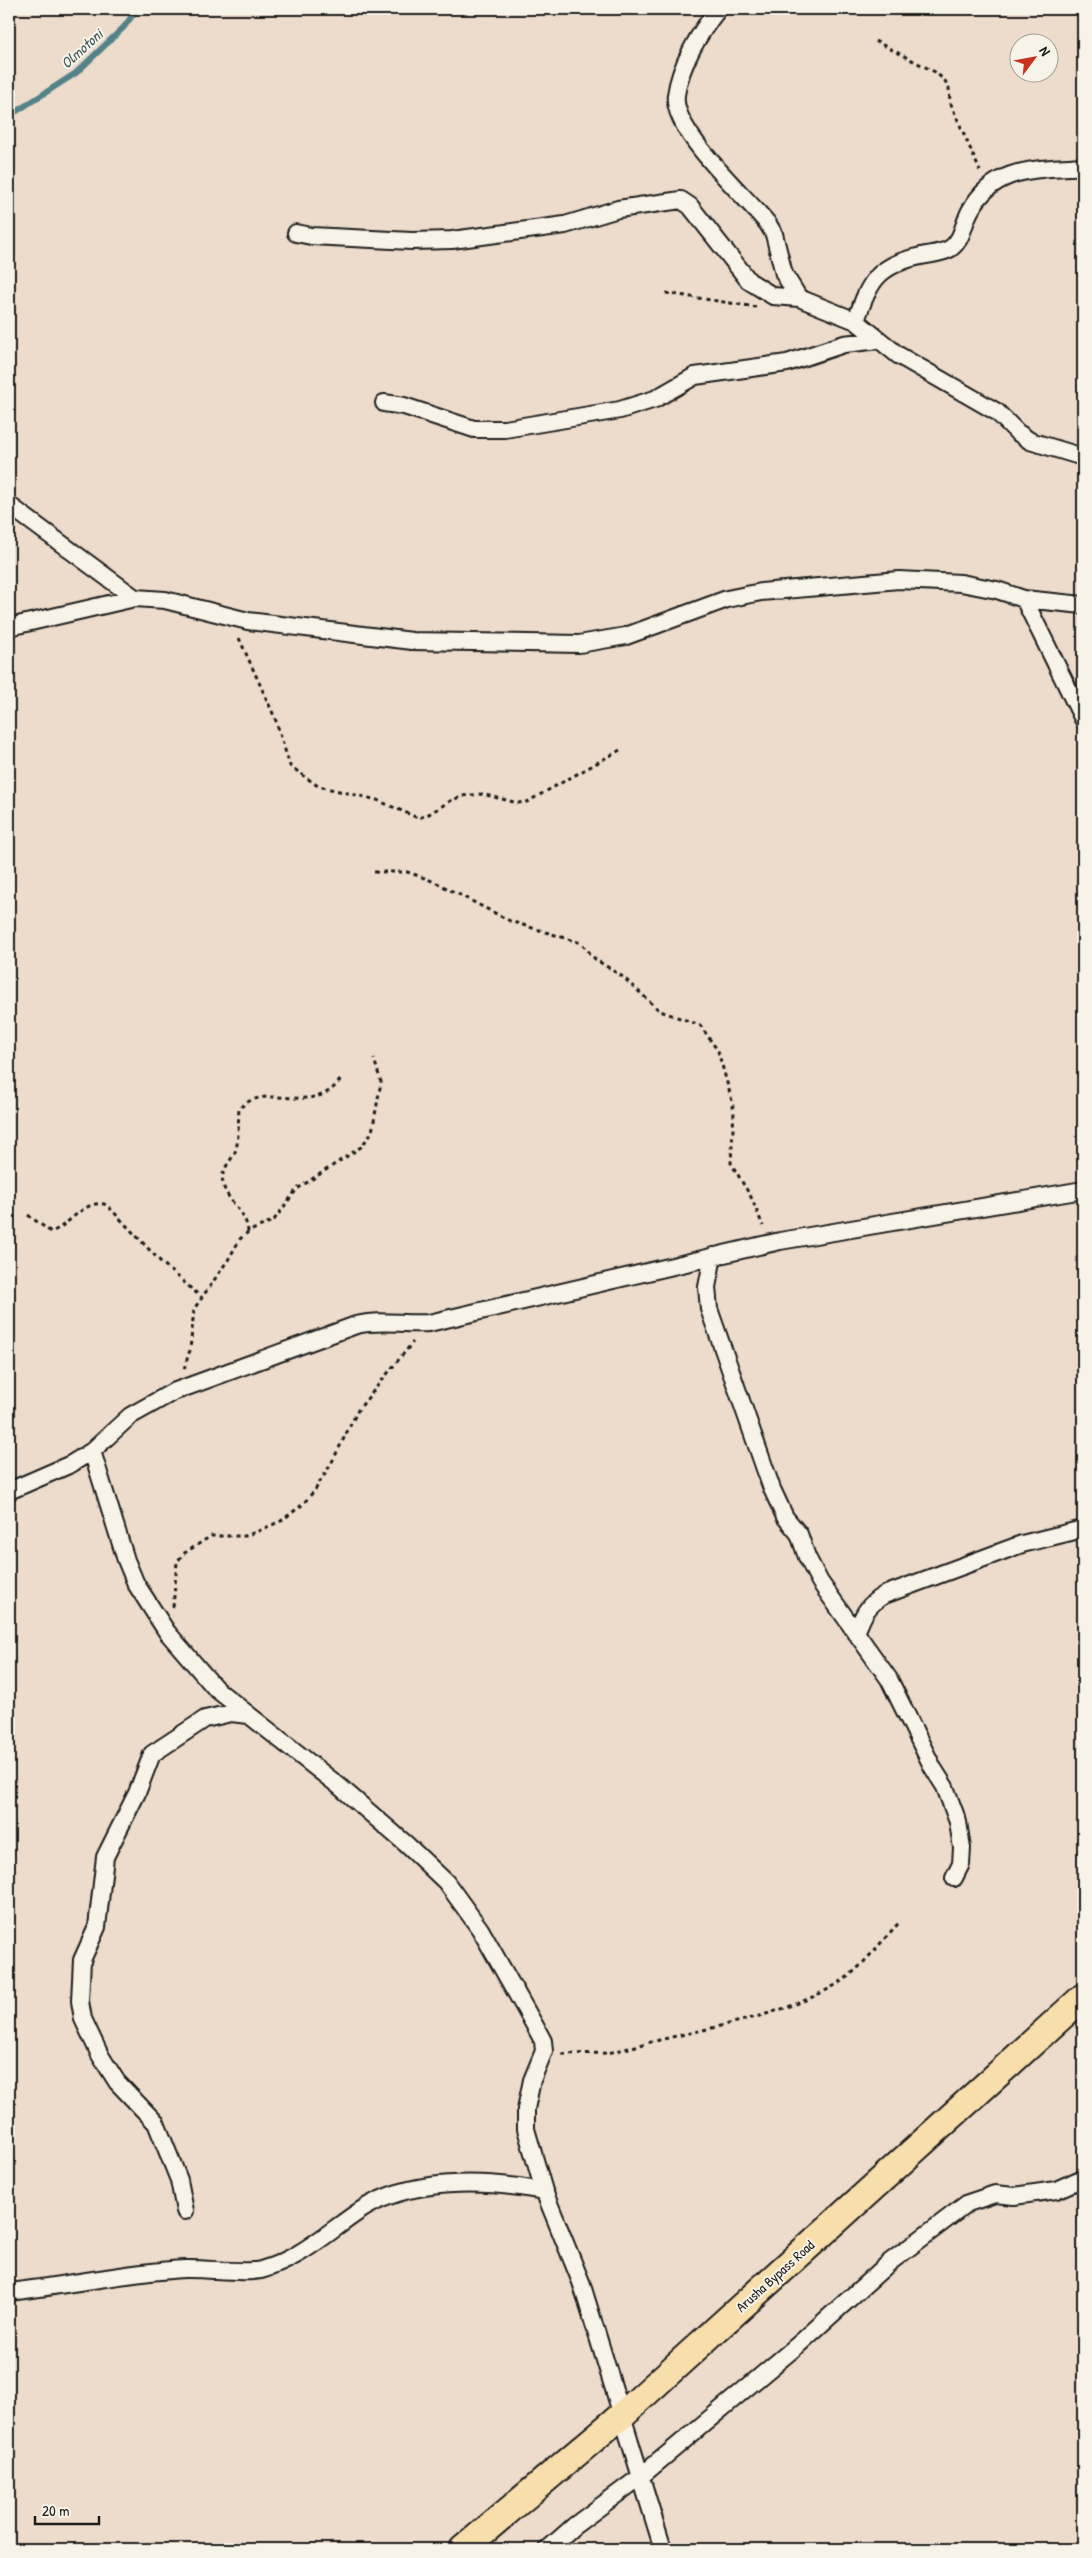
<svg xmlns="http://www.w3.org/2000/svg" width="1092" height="2558" viewBox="0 0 1092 2558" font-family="'Patrick Hand',sans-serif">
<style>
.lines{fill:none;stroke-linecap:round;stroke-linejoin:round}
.stream{stroke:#528289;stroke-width:6}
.street-casing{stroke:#1c1c1c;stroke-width:20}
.primary-casing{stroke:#1c1c1c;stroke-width:30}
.path{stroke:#1c1c1c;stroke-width:3;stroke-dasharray:4 4;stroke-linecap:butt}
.street{stroke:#f7f3e8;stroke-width:16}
.primary{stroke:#f8deab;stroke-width:26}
.labels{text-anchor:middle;stroke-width:4;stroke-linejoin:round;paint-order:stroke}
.street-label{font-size:14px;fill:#1c1c1c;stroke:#f7f3e8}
.water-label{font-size:15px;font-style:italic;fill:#3c585b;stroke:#f7f3e8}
</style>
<rect width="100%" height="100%" fill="#eddccb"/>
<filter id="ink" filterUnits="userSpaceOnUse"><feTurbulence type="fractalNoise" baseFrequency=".02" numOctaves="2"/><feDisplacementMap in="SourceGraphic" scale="10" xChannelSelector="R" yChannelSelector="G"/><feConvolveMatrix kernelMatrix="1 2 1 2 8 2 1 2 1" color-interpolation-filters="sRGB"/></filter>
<g filter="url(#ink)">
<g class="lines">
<!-- stream -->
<path class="stream" d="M9,113L17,111L76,73L124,27L137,9"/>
<defs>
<path id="street" d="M718,9C700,32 680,65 676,95C671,131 746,196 768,224L774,234L784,274L799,298L856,321L898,355L997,412L1017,432L1030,441L1083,457
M296,233L311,236L412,241L452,240L565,225L618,209L681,200L690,206L749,281L773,296L799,298
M856,321C869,281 878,265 921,256C930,254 944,253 951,248C963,239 963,224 970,211C995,165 1037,170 1083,166
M384,403L404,406L474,429H505L620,410L655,399L695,376L787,363L844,344L879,340
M9,505L135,598
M1024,599L1083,719
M9,627L135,598L165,600L248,621L412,641L579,644L626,636L727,599L761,592L899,580L961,583L997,590L1024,599L1083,605
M713,1256L707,1287L709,1309L772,1489L785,1517L799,1534L807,1557L820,1582L889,1679L933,1768L945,1787L958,1822L962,1848L961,1864L954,1878
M92,1451L126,1560L136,1584L167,1632L216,1689L339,1786L406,1844L446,1882L480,1929L535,2026L543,2041L544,2051L532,2080L526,2109V2129L544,2191L581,2282L663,2549
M9,1491L71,1464L92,1451L130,1416L173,1392L356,1325C380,1319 404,1325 429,1323L780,1241L1083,1190
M856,1633C863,1615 867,1605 884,1595L1022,1544L1083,1529
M185,2211L179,2180L156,2123L117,2082L100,2055L83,2019L80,2001L82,1960L97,1927L105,1857L137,1793L152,1754L205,1719L231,1713L249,1715
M9,2292C67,2286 126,2272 185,2269C207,2268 241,2274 261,2270C298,2260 327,2233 358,2212C408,2177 486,2180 544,2191
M548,2549L574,2526L640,2477L799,2344L890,2262L968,2203L995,2194L1014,2196L1056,2190L1083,2178"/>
<path id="primary" d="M463,2549L622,2415L1083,1997"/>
</defs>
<!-- street casing -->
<use href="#street" class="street-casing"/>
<!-- primary casing -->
<use href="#primary" class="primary-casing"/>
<!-- path -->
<path class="path" d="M875,41L935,72L945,81L949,88L950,102L980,171
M666,293L756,307
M239,638L275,718L290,766L318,786L377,800L418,818L427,815L452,800L463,796L482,794L518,803L527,802L620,750
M374,872H407L419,876L435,882L510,921L581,943L595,959L623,977L660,1011L700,1025L718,1051L731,1097L734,1112L731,1163L751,1197L763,1226
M28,1215L51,1232C69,1226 86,1197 107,1205L160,1261L202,1298
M248,1232C247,1212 227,1202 223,1184C220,1170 230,1163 235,1152C239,1143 238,1120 239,1109C266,1079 316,1120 342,1077
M184,1369L190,1350L194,1309L228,1260L240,1239L248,1232L274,1220L297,1189L361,1147L372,1132L381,1082L374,1059
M173,1607L177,1562L183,1554L211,1536H245L256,1532L281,1521L302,1505L315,1490L331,1464L358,1410L413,1342
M562,2054L608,2053L629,2048C697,2028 788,2019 846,1978C864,1965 882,1940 899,1923"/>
<!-- street -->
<use href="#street" class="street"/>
<!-- primary -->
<use href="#primary" class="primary"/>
</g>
</g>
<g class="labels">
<!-- street labels -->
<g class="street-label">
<text transform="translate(775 2276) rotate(-42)" y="5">Arusha Bypass Road</text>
</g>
<!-- water labels -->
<g class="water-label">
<text transform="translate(82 49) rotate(-42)" y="5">Olmotoni</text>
</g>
</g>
<!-- margin -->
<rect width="1092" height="2558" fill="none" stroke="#f7f3e8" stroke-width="30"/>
<rect x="15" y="15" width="1062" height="2528" fill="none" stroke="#1c1c1c" stroke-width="2" filter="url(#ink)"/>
<!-- north arrow -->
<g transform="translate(1034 58) rotate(58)"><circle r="24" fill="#f7f3e8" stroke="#9f9d96"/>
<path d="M0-4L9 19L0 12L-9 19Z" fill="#c8321e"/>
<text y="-8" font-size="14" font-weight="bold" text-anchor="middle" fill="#1c1c1c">N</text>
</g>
<!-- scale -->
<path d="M35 2516v8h64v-8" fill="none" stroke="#1c1c1c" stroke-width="2.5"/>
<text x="42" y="2516" font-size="15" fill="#1c1c1c" stroke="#f7f3e8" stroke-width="4" paint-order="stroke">20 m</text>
</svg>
